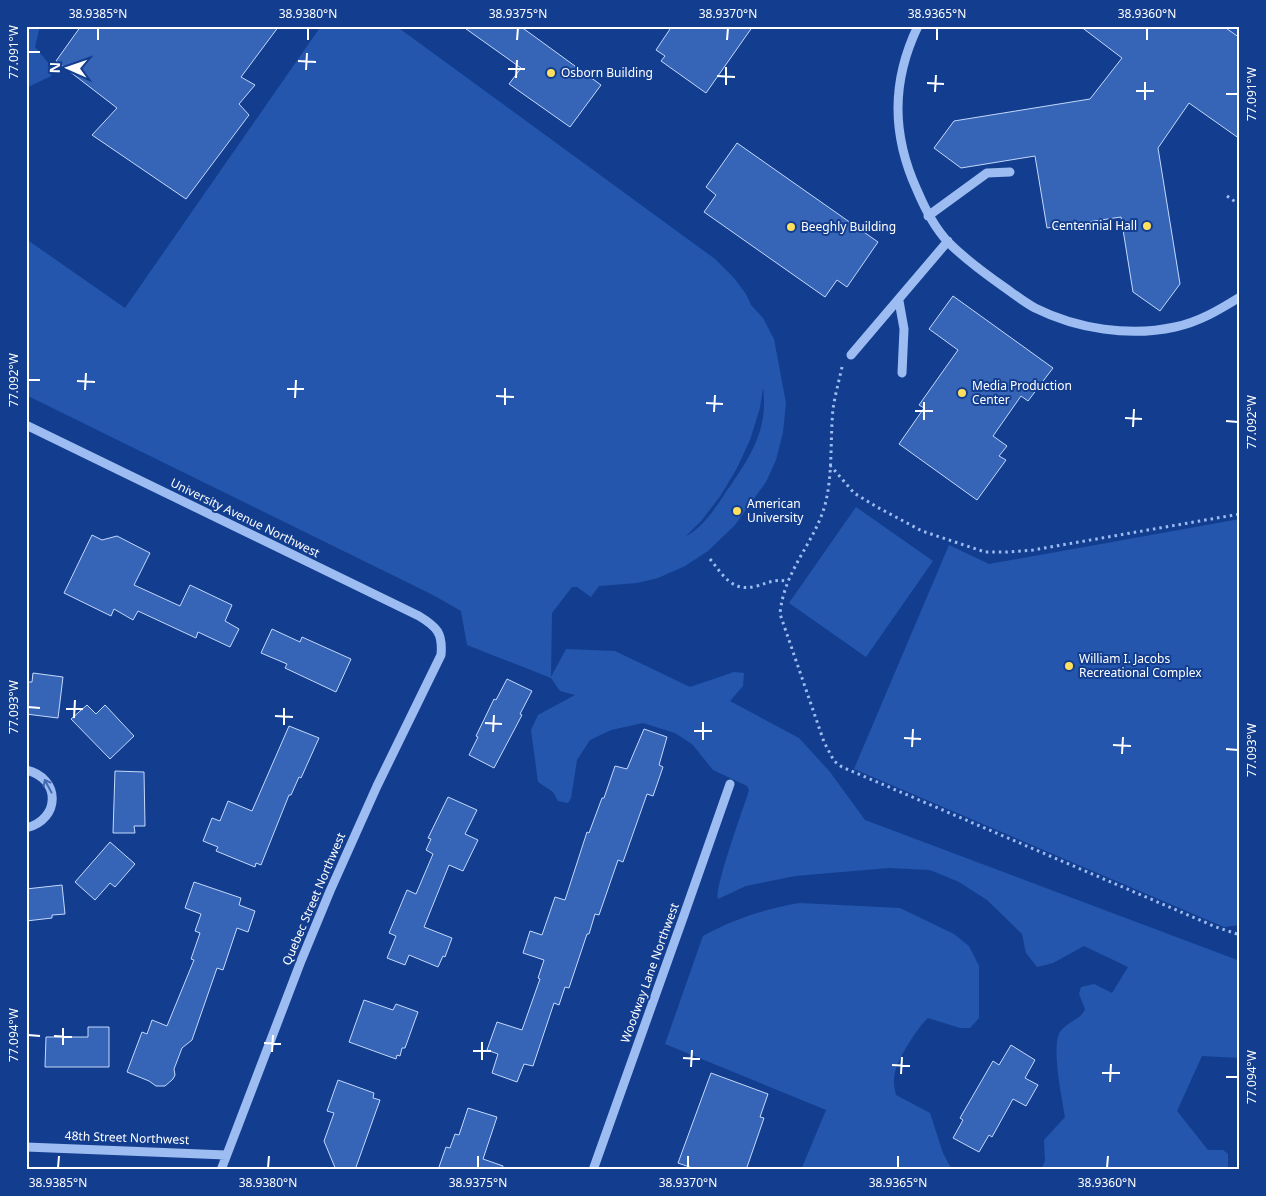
<svg xmlns="http://www.w3.org/2000/svg" width="1266" height="1196" viewBox="0 0 1266 1196" font-family="'Noto Sans',sans-serif">
<style>
.green{fill:#2456ae;fill-rule:evenodd}
.building{fill:#3664b6;stroke:#c4d9fc}
.lines{fill:none;stroke-linecap:round;stroke-linejoin:round}
.path{stroke:#9dbcf1;stroke-width:3;stroke-dasharray:2.5 4;stroke-linecap:butt}
.minor{stroke:#9dbcf1;stroke-width:9}
.oneway{stroke:#436ab1}
.ticks{fill:none;stroke:#fff;stroke-width:2}
.poi-dot{fill:#ffdf5e;stroke:#133e8f;stroke-width:2}
.labels{text-anchor:middle;stroke-width:4;stroke-linejoin:round;paint-order:stroke}
.poi-label{font-size:12px;fill:#fff;stroke:#133e8f;text-anchor:start}
.street-label{font-size:12px;fill:#fff;stroke:#133e8f}
.neatline{fill:none;stroke:#fff;stroke-width:2}
.ticks-label{font-size:12px;text-anchor:middle;fill:#fff}
</style>
<rect width="100%" height="100%" fill="#133e8f"/>
<!-- green -->
<path class="green" d="M26,26H40L35,47L50,65L51,76L26,88Z
M321,26H396L715,259L734,278L746,294L751,305L763,318L774,339L786,403L783,432L776,460L766,482L735,525L708,551L685,566L658,578L637,583L599,586L591,597L577,587H572L552,613L551,677L566,649L615,651L690,687L734,672L744,673L743,686L730,701L799,738L830,772L865,820L1240,961V1058L1202,1056L1177,1111L1208,1150H1223L1228,1154V1170H1041L1045,1161L1044,1140L1065,1117C1062,1099 1051,1046 1060,1032C1066,1022 1081,1020 1085,1009L1079,994L1081,987L1094,984L1112,993L1128,967L1084,946L1053,963L1037,967L1026,953L1022,934L987,900L959,882L930,870L889,868L795,876L746,886L718,899C714,888 744,807 749,790L747,786L713,770L692,744L675,733L643,723L611,730L590,740L577,760L571,798L568,803L558,801L553,792L538,782L531,730L538,715L575,695L560,691L551,678L467,645L461,611L433,595L26,395V239L125,308ZM763,388C769,432 748,460 724,495C714,510 702,528 685,537L702,520L721,495L737,468L750,440L760,408Z
M1223,26H1240V38Z
M856,507L933,561L866,657L789,603Z
M1240,519V925L1224,927L854,769L949,545L989,564Z
M799,903L900,908L954,934L969,946L979,966V1018L970,1028H960L928,1018C917,1028 899,1057 895,1072C893,1080 894,1087 896,1095L930,1113L943,1153L952,1170H801L826,1110L665,1044L703,936C734,919 765,909 799,903Z"/>
<!-- building -->
<path class="building" d="M81,26H279L241,77L255,85L239,104L249,115L186,199L92,135L117,108L56,61Z
M462,26H520L601,85L570,127L509,84L521,68Z
M672,26H753L706,93L661,61L665,56L656,50Z
M1080,26H1223L1240,38V139L1189,103L1158,148L1180,284L1160,311L1133,292L1121,217L1047,228L1035,156L961,168L934,148L954,121L1090,99L1122,58Z
M737,143L878,242L847,287L837,280L825,297L704,212L716,195L706,187Z
M953,296L1053,368L1028,401L1021,396L993,436L1007,446L999,456L1006,460L977,500L899,444L924,408L919,405L958,350L929,329Z
M92,535L102,540L117,536L150,553L134,585L180,606L190,585L232,605L225,621L239,629L230,647L198,632L196,638L138,611L133,620L114,609L111,616L64,593Z
M272,629L300,642L302,637L351,659L336,692L285,668L287,664L261,653Z
M33,673L63,677L58,718L26,714V682H32Z
M507,679L532,691L520,714L522,715L494,768L469,755L478,737L476,736L494,699L496,700Z
M87,705L96,714L105,705L134,736L110,759L71,719Z
M289,726L319,738L301,778L299,777L291,795H289L261,865L256,863L255,867L216,851L218,847L203,841L212,818L220,821L228,801L252,811Z
M644,729L667,737L659,765L663,767L653,796L647,794L623,862L618,860L599,915L595,914L589,934H587L569,988L565,987L559,1005L554,1003L533,1066L524,1064L517,1082L492,1073L498,1054L487,1050L497,1022L522,1030L540,979L538,978L544,960L523,953L530,931L542,935L555,897L565,900L587,832L589,833L602,798H604L615,766L627,769Z
M115,771L144,772L145,826H134L135,833H113Z
M448,797L477,810L465,834L478,840L463,871L449,865L424,927L452,938L445,957L443,956L438,967L409,955L405,965L387,958L396,936L389,933L407,890L416,894L433,854L426,850L431,839L428,838Z
M110,842L135,864L115,887L110,883L95,900L75,882Z
M194,882L241,898L239,905L255,911L248,932L237,928L223,970L217,968L192,1040L182,1048L174,1069L175,1075L173,1079L165,1086H156L149,1081L127,1072L142,1032L147,1034L152,1020L167,1026L194,960L191,959L200,933L195,931L201,914L185,908Z
M62,885L65,914L52,915V918L26,921V889Z
M364,1000L393,1010L396,1004L418,1012L405,1048H402L400,1056L397,1055L396,1059L349,1042Z
M88,1027H109V1067H45L46,1037H88Z
M1011,1045L1035,1060L1025,1078L1038,1085L1026,1106L1013,1099L992,1137L989,1135L979,1152L953,1138L963,1120L960,1118L993,1061L999,1065Z
M711,1073L768,1094L760,1117L764,1118L746,1170H698L678,1163Z
M338,1080L374,1093L373,1098L380,1100L355,1170H336L324,1141L334,1113L327,1111Z
M468,1108L497,1117L483,1159L503,1166L502,1170H438L446,1147L450,1148L455,1134L459,1135Z"/>
<g class="lines">
<!-- path -->
<path class="path" d="M1227,196L1240,205
M842,367C839,381 835,395 833,409C830,440 833,474 825,505C814,544 784,570 780,614L824,742L834,761L842,767L1216,927L1240,935
M830,465L854,493L877,507L922,531L985,552H1007L1033,550L1240,514
M710,559C723,575 732,593 757,586C768,583 774,579 787,581"/>
<!-- minor -->
<path class="minor" d="M918,26C891,82 892,135 917,190C925,209 934,227 948,242C965,259 984,273 1004,287C1014,294 1024,302 1035,308C1077,329 1130,337 1175,327C1199,322 1219,310 1240,297
M928,216L987,173L1010,172
M899,301L904,329L902,373
M851,355L948,241
M26,425L419,616C437,627 443,633 441,655L377,786L330,891L301,961L221,1170
M26,770C61,778 61,819 26,828
M26,1147L226,1155
M593,1170L684,915L730,784"/>
</g>
<!-- one-way arrows -->
<defs><path id="oneway-shaft" d="M-6 0H5M1.5-3L5.5 0L1.5 3" fill="none" stroke-width="1.6" stroke-linecap="round" stroke-linejoin="round" transform="scale(1.25)"/></defs>
<use class="oneway" href="#oneway-shaft" transform="translate(48 786) rotate(-118)"/>
<!-- ticks -->
<path class="ticks" d="M98,40V28M308,40V28M517,40L518,28M727,40L728,28M937,40V28M1147,40V28M28,52H40M298,61L316,62M508,69H525M306,70L307,53M717,76L735,77M516,78L517,60M927,83L944,84M726,85V67M1136,91H1154M935,92L936,75M1226,94H1238M1145,100V82M28,380H40M77,381L95,382M287,389H304M85,390L86,373M496,396L514,397M295,398L296,380M706,403L723,404M505,405V388M915,411H933M714,412L715,395M1125,418L1142,419M924,420V402M1226,421L1238,422M1133,427L1134,409M28,707L40,708M66,709H83M275,716L293,717M74,718L75,700M485,723L502,724M284,725V708M694,731H712M493,732L494,715M904,738L921,739M703,740V722M1113,745L1131,746M912,747L913,729M1226,749L1238,750M1122,754L1123,737M28,1035L40,1036M54,1036L72,1037M264,1043L281,1044M63,1045V1028M473,1051H491M272,1052L273,1035M683,1058L700,1059M482,1060V1042M892,1065L910,1066M691,1067L692,1050M1102,1073H1120M901,1074L902,1057M1226,1077H1238M1110,1082L1111,1064M58,1168L59,1156M268,1168L269,1156M478,1168V1156M688,1168V1156M898,1168V1156M1107,1168L1108,1156"/>
<!-- markers -->
<g class="poi-dot">
<circle cx="551" cy="73" r="5"/>
<circle cx="1147" cy="226" r="5"/>
<circle cx="791" cy="227" r="5"/>
<circle cx="962" cy="393" r="5"/>
<circle cx="737" cy="511" r="5"/>
<circle cx="1069" cy="666" r="5"/>
</g>
<g class="labels">
<!-- poi labels -->
<g class="poi-label">
<text x="561" y="77">Osborn Building</text>
<text x="1137" y="230" text-anchor="end">Centennial Hall</text>
<text x="801" y="231">Beeghly Building</text>
<text x="972" y="390">Media Production<tspan x="972" dy="14">Center</tspan></text>
<text x="747" y="508">American<tspan x="747" dy="14">University</tspan></text>
<text x="1079" y="663">William I. Jacobs<tspan x="1079" dy="14">Recreational Complex</tspan></text>
</g>
<!-- street labels -->
<g class="street-label">
<text transform="translate(245 518) rotate(26)" y="4">University Avenue Northwest</text>
<text transform="translate(314 899) rotate(-67)" y="4">Quebec Street Northwest</text>
<text transform="translate(650 973) rotate(-70)" y="4">Woodway Lane Northwest</text>
<text transform="translate(127 1138) rotate(2)" y="4">48th Street Northwest</text>
</g>
</g>
<!-- border -->
<rect width="1266" height="1196" fill="none" stroke="#133e8f" stroke-width="55"/>
<!-- north arrow -->
<g transform="translate(68 68) rotate(272)" stroke="#133e8f" stroke-width="4" paint-order="stroke">
<path d="M0-4L9 19L0 12L-9 19Z" fill="#ffffff"/>
<text y="-8" font-size="14" font-weight="bold" text-anchor="middle" fill="#ffffff">N</text>
</g>
<rect x="28" y="28" width="1210" height="1140" class="neatline"/>
<g class="ticks-label">
<text x="98" y="18">38.9385°N</text>
<text x="308" y="18">38.9380°N</text>
<text x="518" y="18">38.9375°N</text>
<text x="728" y="18">38.9370°N</text>
<text x="937" y="18">38.9365°N</text>
<text x="1147" y="18">38.9360°N</text>
<text transform="translate(14 52) rotate(-90)" y="4">77.091°W</text>
<text transform="translate(1252 94) rotate(-90)" y="4">77.091°W</text>
<text transform="translate(14 380) rotate(-90)" y="4">77.092°W</text>
<text transform="translate(1252 422) rotate(-90)" y="4">77.092°W</text>
<text transform="translate(14 707) rotate(-90)" y="4">77.093°W</text>
<text transform="translate(1252 750) rotate(-90)" y="4">77.093°W</text>
<text transform="translate(14 1035) rotate(-90)" y="4">77.094°W</text>
<text transform="translate(1252 1077) rotate(-90)" y="4">77.094°W</text>
<text x="58" y="1187">38.9385°N</text>
<text x="268" y="1187">38.9380°N</text>
<text x="478" y="1187">38.9375°N</text>
<text x="688" y="1187">38.9370°N</text>
<text x="898" y="1187">38.9365°N</text>
<text x="1107" y="1187">38.9360°N</text>
</g>
</svg>
